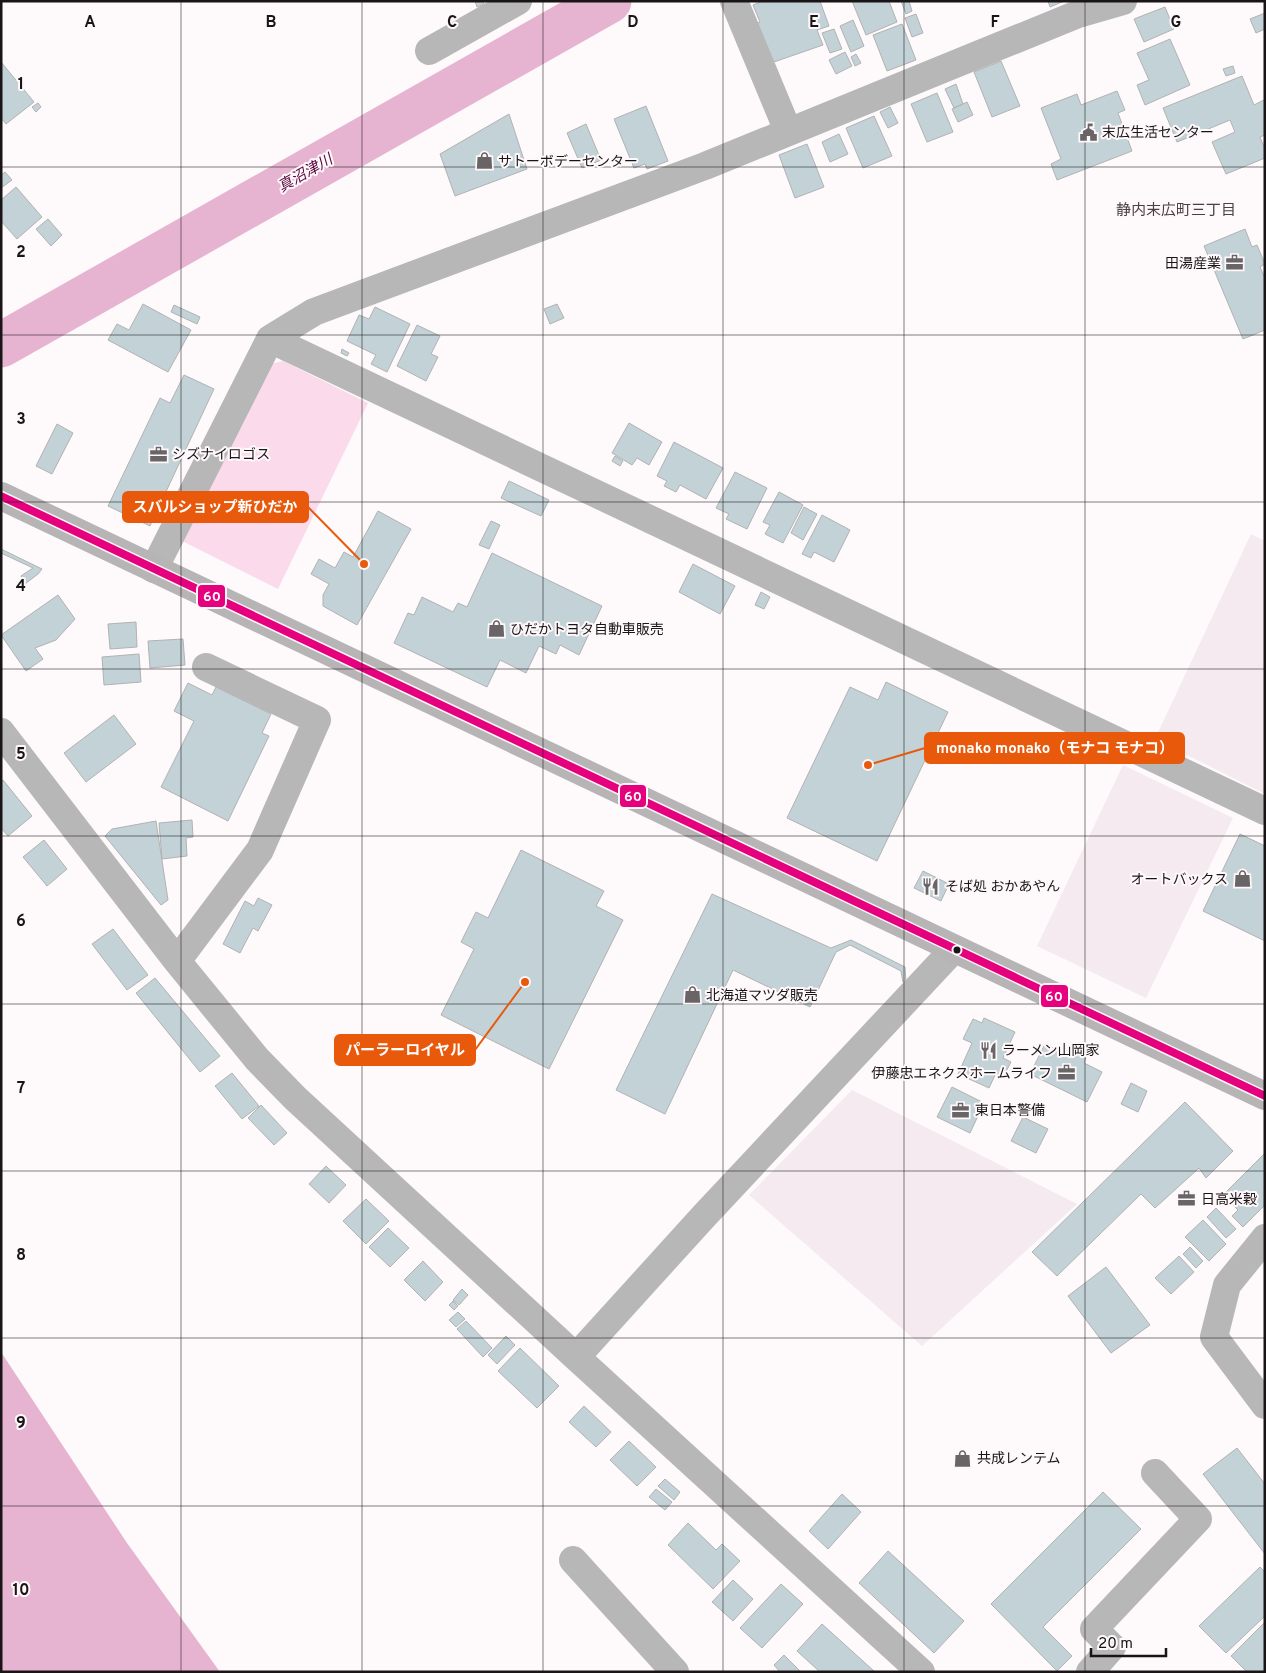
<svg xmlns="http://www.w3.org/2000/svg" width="1266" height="1673" viewBox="0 0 1266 1673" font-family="Overpass,'Noto Sans JP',sans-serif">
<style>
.built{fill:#f5eaef}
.green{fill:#fbdaec}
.water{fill:#e6b4d0}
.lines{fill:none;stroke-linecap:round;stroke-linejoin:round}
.river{stroke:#e6b4d0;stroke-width:45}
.building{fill:#c2d2d7;stroke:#b2b2b3}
.minor{stroke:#b8b7b8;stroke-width:28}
.highway{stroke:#b7b4b5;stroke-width:28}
.bus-1-casing{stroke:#fff8fb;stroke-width:11}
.bus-1{stroke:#e5007d;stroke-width:8}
.grid{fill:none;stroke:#191517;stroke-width:1;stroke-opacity:0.55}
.bus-dot{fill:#191517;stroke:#fff8fb;stroke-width:2}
.labels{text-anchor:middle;stroke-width:4;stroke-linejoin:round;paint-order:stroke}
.poi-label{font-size:14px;fill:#191517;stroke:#fff8fb;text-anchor:start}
.water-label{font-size:15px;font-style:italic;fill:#58063f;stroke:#fff8fb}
.neighbourhood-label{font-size:15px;fill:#494045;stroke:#fff8fb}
.grid-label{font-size:16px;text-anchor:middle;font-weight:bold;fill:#191517;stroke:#fff8fb;stroke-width:4;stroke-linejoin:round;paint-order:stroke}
.leader{fill:none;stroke:#e8590c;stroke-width:2}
.callout-dot{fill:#e8590c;stroke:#fff8fb;stroke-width:2}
.callout{fill:#e8590c;stroke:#e8590c;stroke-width:2}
.callout-label{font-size:15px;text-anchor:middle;font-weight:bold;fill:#fff}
.line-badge{stroke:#fff8fb;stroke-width:2}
.badge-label{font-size:14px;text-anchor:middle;font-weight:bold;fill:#fff}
</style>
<rect width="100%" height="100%" fill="#fef9fb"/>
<!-- built -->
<path class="built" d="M1251,534L1265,541V794L1155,739Z
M1123,765L1233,818L1146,998L1037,946Z
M852,1090L1077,1204L922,1346L749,1195Z"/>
<!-- green -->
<path class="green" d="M283,361L368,403L278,589L180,540L267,365Z"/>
<!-- water -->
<path class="water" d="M1,1352L127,1543L220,1672H1Z"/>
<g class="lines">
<!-- river -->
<path class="river" d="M1,345L609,1"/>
</g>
<!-- building -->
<path class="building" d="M475,1H483L484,4L477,7Z
M763,1H820L829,26L817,30L823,45L771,63L757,23L760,22L753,5Z
M852,1H889L897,22L866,35Z
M901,1H909L912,11L906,14Z
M1048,1H1064L1050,7Z
M1165,7L1174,29L1144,42L1134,19Z
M1265,13V29L1256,33L1250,19Z
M916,14L923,33L912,37L905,18Z
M853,20L864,46L851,52L840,26Z
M902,24L916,60L887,71L873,35Z
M834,29L842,49L830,53L822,33Z
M1170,39L1190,85L1145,105L1137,85L1149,80L1137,53Z
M845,52L852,66L836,74L829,60Z
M856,54L861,63L855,66L851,57Z
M1001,61L1020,106L992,117L974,72Z
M1,62L34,102L6,124L1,118Z
M1233,66L1235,73L1226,76L1223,69Z
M1242,76L1254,105L1264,100L1265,102V135L1260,137L1265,149V158L1226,174L1212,142L1235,132L1230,120L1177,142L1163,108Z
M956,84L963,104L954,108L945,89Z
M1117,91L1125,110L1118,113L1132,151L1057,180L1051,164L1061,159L1041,108L1077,94L1081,105Z
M937,93L953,132L927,142L911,104Z
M967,102L973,115L958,122L952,109Z
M38,103L41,107L36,112L32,107Z
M646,106L668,161L647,169L645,164L634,168L614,119Z
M890,107L898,123L888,128L880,112Z
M509,114L527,169L455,196L440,154Z
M874,116L892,156L863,168L846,128Z
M586,124L601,160L582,168L567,133Z
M839,134L848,154L830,162L822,142Z
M807,144L824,187L795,198L779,155Z
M5,172L12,180L1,188V175Z
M16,187L42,217L17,239L1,221V200Z
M48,219L62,235L51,246L36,229Z
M1245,229L1252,247L1257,245L1265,264L1260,267L1265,278V330L1243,339L1204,246Z
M143,304L191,330L168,372L108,340L117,324L129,330Z
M557,304L564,318L550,324L544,309Z
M174,305L200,317L197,324L171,312Z
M375,307L410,324L387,372L371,364L376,355L347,341L359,315L369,319Z
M417,325L440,336L431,354L438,357L426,381L397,366Z
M342,349L349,353L347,356L341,353Z
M184,375L214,389L150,526L108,506L160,398L170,403Z
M629,423L662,442L649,465L637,458L632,465L612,453Z
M57,424L73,433L52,474L36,466Z
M674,442L723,468L706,499L680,485L676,492L664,486L667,481L657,476Z
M615,456L623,461L620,466L612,461Z
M735,472L767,488L747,529L726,519L729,514L716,508Z
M509,481L549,500L541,516L501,498Z
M779,492L803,505L783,543L765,534L770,525L763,522Z
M804,507L817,514L803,540L791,533Z
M378,511L411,529L357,625L323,606V595L329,584L311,574L319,559L335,568L344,552L353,557Z
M822,515L850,530L834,562L814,552L811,558L802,554Z
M491,521L500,525L489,549L479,545Z
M1,549L42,569L38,574L25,584L21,576L33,568L1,553Z
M492,553L602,606L579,655L560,645L556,654L539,646L526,673L500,660L487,687L394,643L408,613L414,615L422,597L453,612L458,603L467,607Z
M693,564L735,586L720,614L679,592Z
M761,592L770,597L764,609L755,605Z
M58,595L75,619L56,640L35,648L43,659L26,671L1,635Z
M136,622L137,647L110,649L108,624Z
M183,639L185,665L150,668L148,641Z
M139,654L141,682L104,685L102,657Z
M886,682L948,712L877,861L787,818L850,687L878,700Z
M188,683L212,695L216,687L271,714L262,733L269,736L228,821L161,787L194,721L174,711Z
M114,715L136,744L86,782L64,753Z
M3,780L32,816L8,836L1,828V782Z
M192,820L193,837L186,838L187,856L162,859L159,823Z
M156,821L168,900L161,905L105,836L112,829Z
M1240,834L1265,846V941L1203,911Z
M44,840L67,869L47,886L23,857Z
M521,850L604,891L596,906L623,920L549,1069L441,1015L474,949L461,942L476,912L488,918Z
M923,871L949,884L941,901L914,888Z
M712,894L831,948L851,940L905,967L906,982H903L901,971L850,945L836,952L810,1007L733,970L665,1114L616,1090Z
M258,898L272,905L258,931L253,928L240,953L223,944L245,901L254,906Z
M113,929L148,975L127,990L92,944Z
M155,978L220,1056L200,1072L136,993Z
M984,1018L1015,1032L1003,1058L1011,1062L1003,1077L996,1073L989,1088L958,1074L972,1043L963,1039L973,1019L982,1023Z
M1045,1044L1075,1058L1078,1053L1086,1058L1084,1063L1102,1072L1087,1102L1030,1074Z
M232,1073L259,1106L242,1119L215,1086Z
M1131,1083L1147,1091L1138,1112L1121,1104Z
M952,1087L984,1103L970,1133L937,1117Z
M1185,1102L1233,1151L1206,1178L1199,1168L1155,1208L1141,1194L1057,1276L1032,1252Z
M261,1105L287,1133L274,1145L248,1118Z
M1023,1117L1048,1129L1036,1153L1011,1141Z
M1265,1153V1205L1243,1227L1232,1216L1238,1210L1223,1195Z
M326,1166L346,1185L329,1203L309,1184Z
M366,1199L389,1221L366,1244L343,1221Z
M1216,1208L1236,1229L1226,1238L1207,1217Z
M1203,1220L1226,1244L1209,1261L1185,1237Z
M388,1228L409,1248L390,1267L369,1247Z
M1190,1247L1203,1261L1196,1268L1183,1254Z
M1179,1256L1194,1272L1171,1294L1155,1278Z
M423,1261L443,1282L425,1301L404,1280Z
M1106,1267L1150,1325L1111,1353L1068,1296Z
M462,1289L468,1295L459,1305L453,1300Z
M453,1301L458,1306L454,1310L449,1305Z
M458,1312L465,1319L456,1327L449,1320Z
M466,1321L492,1348L483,1357L457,1329Z
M506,1336L515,1345L497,1364L488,1355Z
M520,1348L559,1386L537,1408L498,1371Z
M584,1406L611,1432L596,1447L569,1422Z
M629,1441L656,1467L637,1486L610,1460Z
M1237,1448L1265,1484V1554L1203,1474Z
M665,1479L680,1492L674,1500L658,1486Z
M656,1489L672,1502L665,1510L649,1497Z
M1103,1492L1141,1529L1043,1627L1072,1656L1057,1671L991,1604Z
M842,1494L861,1512L828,1549L809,1531Z
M688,1523L716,1550L722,1544L740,1561L713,1589L668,1545Z
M888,1551L964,1621L934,1653L859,1583Z
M1260,1567L1265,1572V1616L1226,1653L1199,1626Z
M733,1580L753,1599L733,1621L712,1602Z
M781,1584L803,1604L762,1648L740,1628Z
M1265,1622V1672H1247L1231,1656Z
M822,1624L874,1671V1672H820L797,1651Z
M784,1655L801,1672H780L774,1665Z"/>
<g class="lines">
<!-- minor -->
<path class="minor" d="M734,1L788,131
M429,51L518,1
M270,339L1265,811
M154,569L270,339L314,312L705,166L1078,14L1123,1
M1,732L177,961L257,1059L295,1098L576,1357L921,1672
M177,961L260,850L317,720L206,667
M1265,1238L1227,1285L1214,1337L1265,1405
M576,1357L704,1216L954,949
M573,1560L675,1672
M1090,1672L1112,1647L1094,1629L1198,1519L1155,1473"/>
<!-- highway -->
<path class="highway" d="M1,496L1265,1096"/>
<defs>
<path id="bus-1" d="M1,496L1265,1096"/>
</defs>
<!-- bus-1 casing -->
<use href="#bus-1" class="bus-1-casing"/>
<!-- bus-1 -->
<use href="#bus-1" class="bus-1"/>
</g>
<!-- grid -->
<path class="grid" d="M181,1V1672M362,1V1672M543,1V1672M723,1V1672M904,1V1672M1085,1V1672M1,167H1265M1,335H1265M1,502H1265M1,669H1265M1,836H1265M1,1004H1265M1,1171H1265M1,1338H1265M1,1506H1265"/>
<!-- icons -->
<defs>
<symbol id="civic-bare" viewBox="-9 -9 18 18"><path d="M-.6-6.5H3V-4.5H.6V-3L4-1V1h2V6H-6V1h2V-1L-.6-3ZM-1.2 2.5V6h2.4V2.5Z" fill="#696567" stroke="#fff8fb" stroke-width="2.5" paint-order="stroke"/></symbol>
<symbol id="shop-bare" viewBox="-9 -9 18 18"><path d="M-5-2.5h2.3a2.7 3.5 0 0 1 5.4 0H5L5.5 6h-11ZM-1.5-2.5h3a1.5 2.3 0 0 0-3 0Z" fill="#696567" stroke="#fff8fb" stroke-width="2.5" paint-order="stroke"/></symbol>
<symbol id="office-bare" viewBox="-9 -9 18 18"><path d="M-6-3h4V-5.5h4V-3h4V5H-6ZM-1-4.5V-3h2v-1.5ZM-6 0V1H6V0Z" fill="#696567" stroke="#fff8fb" stroke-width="2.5" paint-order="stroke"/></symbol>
<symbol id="restaurant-bare" viewBox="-9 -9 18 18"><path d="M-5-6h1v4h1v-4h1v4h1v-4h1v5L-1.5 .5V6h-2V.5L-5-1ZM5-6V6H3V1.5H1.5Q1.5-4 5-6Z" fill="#696567" stroke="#fff8fb" stroke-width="2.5" paint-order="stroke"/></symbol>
</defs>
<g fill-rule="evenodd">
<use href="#civic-bare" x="1076" y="120" width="25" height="25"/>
<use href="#shop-bare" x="472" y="148" width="25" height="25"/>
<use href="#office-bare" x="1222" y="250" width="25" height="25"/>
<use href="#office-bare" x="146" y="442" width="25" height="25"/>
<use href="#shop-bare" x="484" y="616" width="25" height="25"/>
<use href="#shop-bare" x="1230" y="866" width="25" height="25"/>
<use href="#restaurant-bare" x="918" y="874" width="25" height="25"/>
<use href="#shop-bare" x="680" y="982" width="25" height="25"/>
<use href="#restaurant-bare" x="976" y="1038" width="25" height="25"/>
<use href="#office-bare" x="1054" y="1060" width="25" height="25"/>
<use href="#office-bare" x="948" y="1098" width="25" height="25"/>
<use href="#office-bare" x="1174" y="1186" width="25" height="25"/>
<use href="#shop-bare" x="950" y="1446" width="25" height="25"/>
</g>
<!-- markers -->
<circle class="bus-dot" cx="957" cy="950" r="4.5"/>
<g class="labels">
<!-- poi labels -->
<g class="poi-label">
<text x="1102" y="137">末広生活センター</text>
<text x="498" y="166">サトーボデーセンター</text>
<text x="1221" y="268" text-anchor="end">田湯産業</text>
<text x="172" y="459">シズナイロゴス</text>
<text x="510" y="634">ひだかトヨタ自動車販売</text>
<text x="1228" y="884" text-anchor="end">オートバックス</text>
<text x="945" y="891">そば処 おかあやん</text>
<text x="706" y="1000">北海道マツダ販売</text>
<text x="1002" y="1055">ラーメン山岡家</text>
<text x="1052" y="1078" text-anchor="end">伊藤忠エネクスホームライフ</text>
<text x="975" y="1115">東日本警備</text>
<text x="1201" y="1204">日高米穀</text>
<text x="977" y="1463">共成レンテム</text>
</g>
<!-- water labels -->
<g class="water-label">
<text transform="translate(305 173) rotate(-30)" y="5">真沼津川</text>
</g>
<!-- neighbourhood labels -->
<g class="neighbourhood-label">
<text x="1176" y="215">静内末広町三丁目</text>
</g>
</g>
<g class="grid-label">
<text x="90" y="27">A</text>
<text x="271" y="27">B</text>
<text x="452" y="27">C</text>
<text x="633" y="27">D</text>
<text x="814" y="27">E</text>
<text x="995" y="27">F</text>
<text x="1176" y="27">G</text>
<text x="21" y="89">1</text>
<text x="21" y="257">2</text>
<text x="21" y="424">3</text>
<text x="21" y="591">4</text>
<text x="21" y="759">5</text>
<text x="21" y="926">6</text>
<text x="21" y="1093">7</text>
<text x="21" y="1260">8</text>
<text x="21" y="1428">9</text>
<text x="21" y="1595">10</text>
</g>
<!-- callouts -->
<path class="leader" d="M364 564L308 507M868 765L925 748M525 982L475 1050"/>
<g class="callout-dot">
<circle cx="364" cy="564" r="5"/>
<circle cx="868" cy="765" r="5"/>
<circle cx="525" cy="982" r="5"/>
</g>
<g class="callout">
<rect x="123" y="492" width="185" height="30" rx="5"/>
<rect x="925" y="733" width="259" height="30" rx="5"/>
<rect x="335" y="1035" width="140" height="30" rx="5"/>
</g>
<g class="callout-label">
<text x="215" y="512">スバルショップ新ひだか</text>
<text x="1055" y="753">monako monako（モナコ モナコ）</text>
<text x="405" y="1055">パーラーロイヤル</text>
</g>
<g class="line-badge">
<rect x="197" y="584" width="29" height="24" rx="5" fill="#e5007d"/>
<rect x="619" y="784" width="28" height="24" rx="5" fill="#e5007d"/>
<rect x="1040" y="984" width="29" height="24" rx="5" fill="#e5007d"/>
</g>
<g class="badge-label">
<text x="212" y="601">60</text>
<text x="633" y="801">60</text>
<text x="1054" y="1001">60</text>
</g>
<!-- border -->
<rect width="1266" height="1673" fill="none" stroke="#191517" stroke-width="5"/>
<!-- scale -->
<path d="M1091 1648v8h75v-8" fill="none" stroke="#191517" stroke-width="2.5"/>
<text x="1098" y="1648" font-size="15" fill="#191517" stroke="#fff8fb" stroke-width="4" paint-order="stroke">20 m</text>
</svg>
